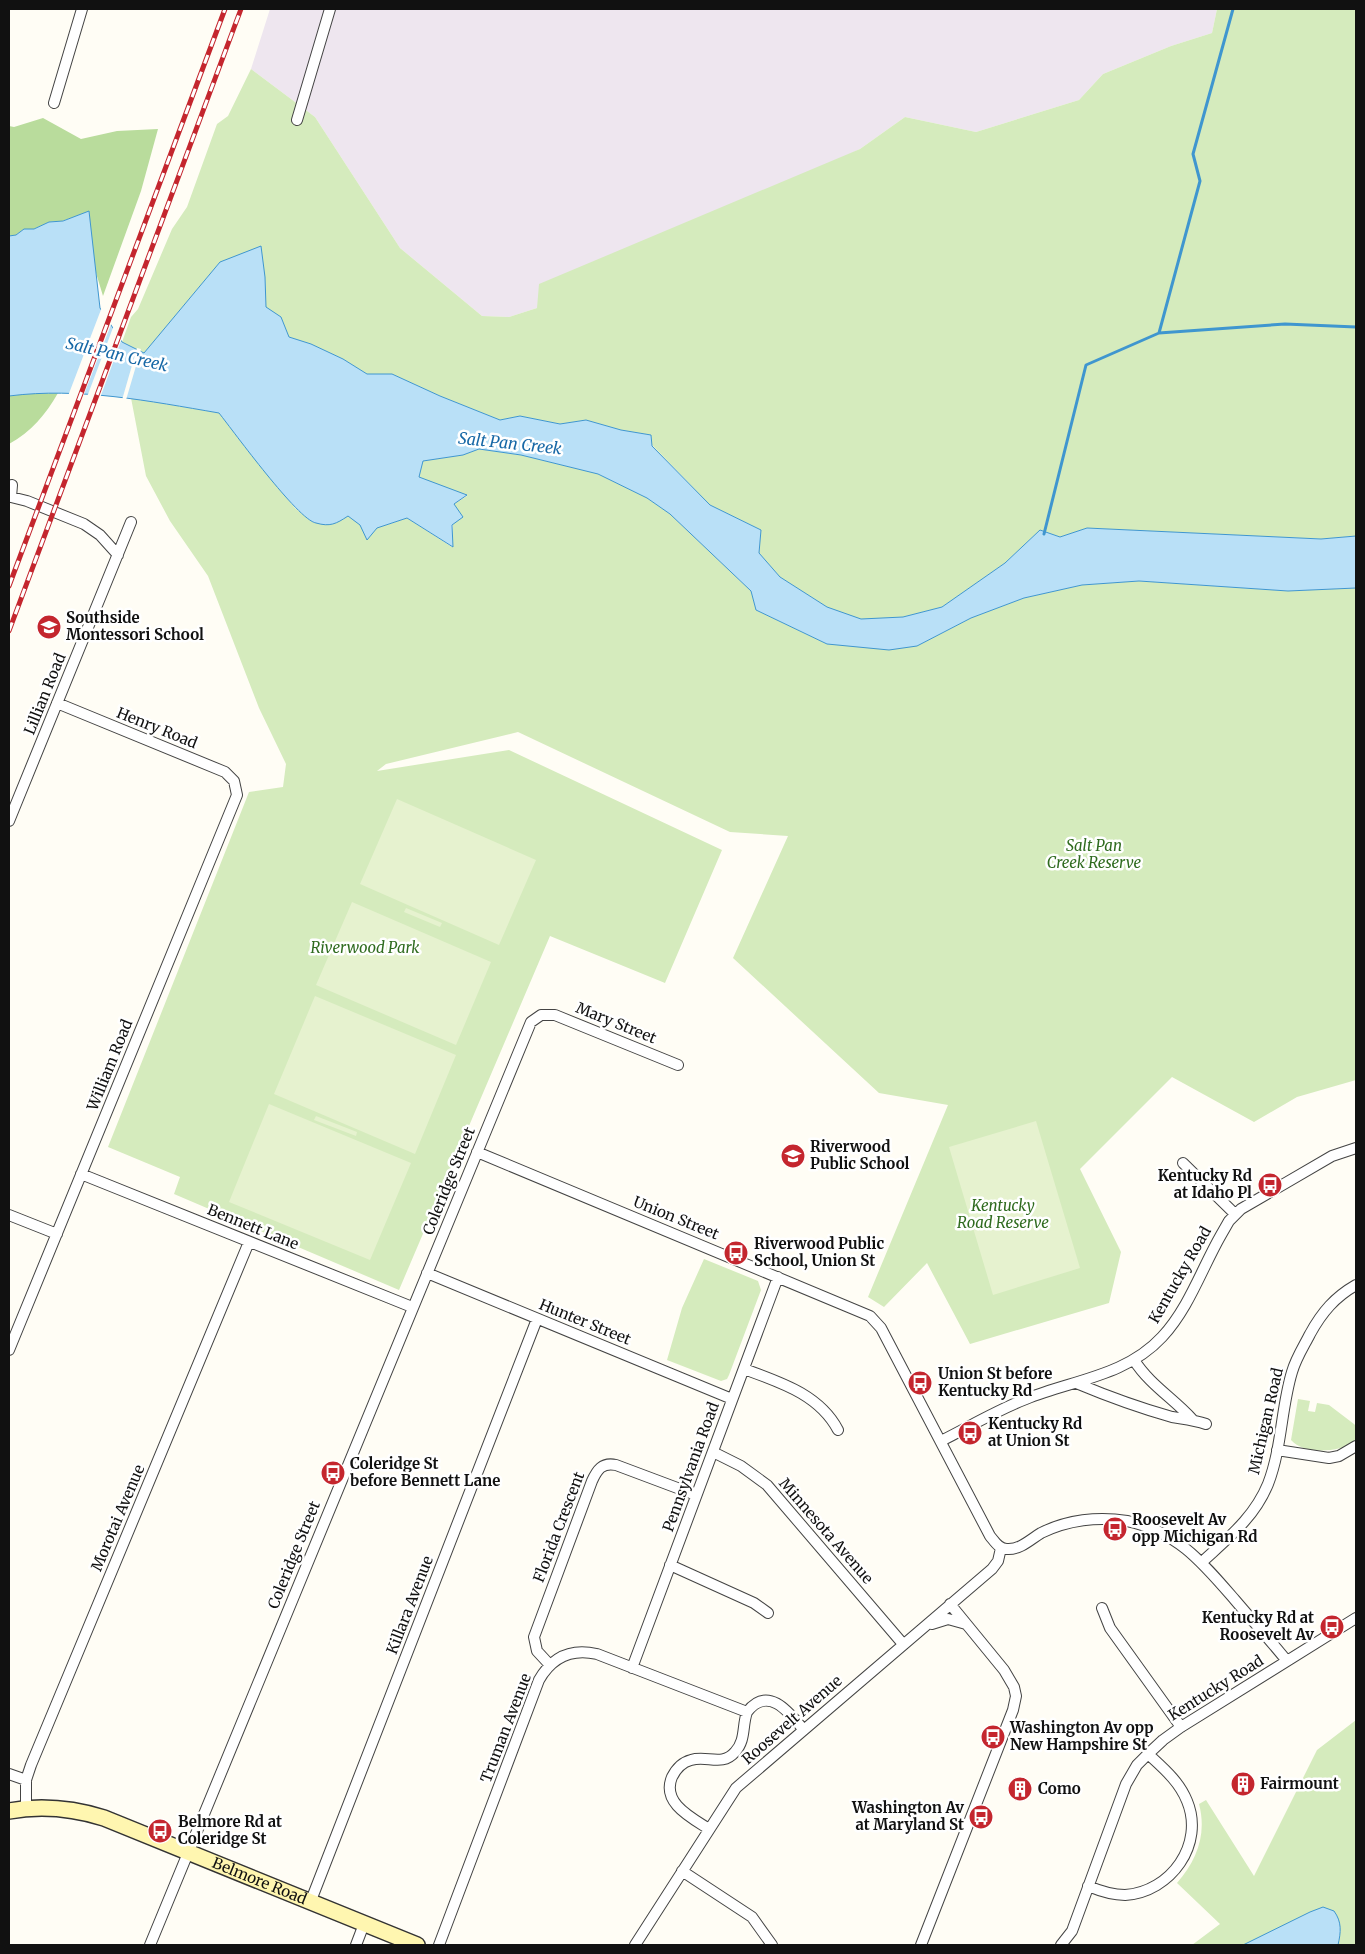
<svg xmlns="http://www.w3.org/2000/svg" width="1365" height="1954" viewBox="0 0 1365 1954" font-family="Merriweather,serif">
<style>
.industrial{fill:#eee6ef}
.green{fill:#d5ebbd}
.forest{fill:#b9dc9c}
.pitch{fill:#e6f2cf}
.water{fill:#b9e0f7;stroke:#3f96cf}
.pier{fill:#fffdf5}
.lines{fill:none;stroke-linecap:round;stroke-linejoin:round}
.stream{stroke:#3f96cf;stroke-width:3}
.minor-casing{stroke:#444;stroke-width:12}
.secondary-casing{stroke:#333;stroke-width:18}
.minor{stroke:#fff;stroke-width:10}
.secondary{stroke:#fff6b0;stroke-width:15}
.rail-casing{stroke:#c4262e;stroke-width:5}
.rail{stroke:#fff;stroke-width:3;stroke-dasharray:9;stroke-linecap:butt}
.labels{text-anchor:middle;stroke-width:5;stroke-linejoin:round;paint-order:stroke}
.poi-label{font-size:15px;font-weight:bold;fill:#111;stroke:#fff;text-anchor:start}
.street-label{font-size:15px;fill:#111;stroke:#fff}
.park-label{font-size:15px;font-style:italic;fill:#2f6b1f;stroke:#fff}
.water-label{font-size:16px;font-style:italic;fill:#1768a6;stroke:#fff}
</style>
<rect width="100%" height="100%" fill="#fffdf5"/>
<!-- industrial -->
<path class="industrial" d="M270,9H1217L1212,33L1171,46L1103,74L1079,100L976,132L905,117L860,149L537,308L509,317L482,316L400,248L315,117L251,69Z"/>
<!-- green -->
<path class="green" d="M1217,9H1356V536L1321,539L1087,528L1060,537L1040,530L1005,563L942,607L903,617L861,620L827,607L780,577L759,553L761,530L710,505L652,445L651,435L621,430L586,420L560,424L520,416L500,420L440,396L392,374H367L343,359L311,344L289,337L281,317L266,308L265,277L220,262L144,353L122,342L131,317L138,309L172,229L187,207L217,124L228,116L251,69L315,117L400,248L482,316L509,317L537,308L539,284L860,149L905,117L976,132L1079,100L1103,74L1171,46L1212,33Z
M131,398L219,413L295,508L314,523L348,516C373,533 380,527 407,518L452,547L454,504L467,496L419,477L423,461L463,455L479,449L521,455L598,474L647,498L670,514L751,591L756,610L827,644L917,646L971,618L1024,598L1082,585L1139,581L1288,591L1356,588V1080L1297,1097L1254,1122L1172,1077L1080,1169L1121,1252L1109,1303L970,1344L927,1263L884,1307L868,1297L948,1105L879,1093L733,958L788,836L730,832L518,732L386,764L377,771L509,750L722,850L665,983L550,936L399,1290L174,1194L180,1177L108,1147L249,792L283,787L286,764L259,708L208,576L170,521L146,476Z
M704,1259L758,1281L761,1290L729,1375L727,1379L721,1381L667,1360L682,1308Z
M1298,1399L1310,1401L1308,1411L1315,1412L1317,1403L1329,1405L1354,1424L1356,1426V1443C1338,1451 1306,1456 1291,1440Z
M1356,1720V1945H1192L1220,1924L1177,1883C1197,1860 1207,1834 1199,1804L1206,1800L1254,1876L1317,1750Z"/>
<!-- forest -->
<path class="forest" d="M43,118L81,139L117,131L158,129L141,191L103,296L93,263L89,212L62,221L49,222L34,229H24L16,235L9,236V126L14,127Z
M37,393H58C46,414 31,432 9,444V396Z"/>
<!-- pitch -->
<path class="pitch" d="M397,799L536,860L499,945L360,884Z
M352,902L491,962L456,1045L316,985Z
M406,908L442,923L440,927L404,912Z
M315,996L456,1055L415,1154L274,1094Z
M269,1104L411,1163L370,1260L229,1202Z
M316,1116L357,1132L356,1136L314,1120Z
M1036,1121L1080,1268L993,1295L949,1147Z"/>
<!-- water -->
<path class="water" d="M89,211L100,308L122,342L144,353L220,262L261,246L265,277L266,307L281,317L289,337L311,344L343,359L367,374H392L440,396L500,420L520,416L560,424L586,420L621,430L651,435L652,446L710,505L761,530L759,553L780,577L827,607L861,619L903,617L942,607L1005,563L1040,530L1060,537L1087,528L1321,539L1356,536V588L1288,591L1139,581L1082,585L1024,598L971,618L917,646L889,650L827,644L756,610L751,591L670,514L647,498L598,474L521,455L479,449L463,455L423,461L419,477L467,495L454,504L463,517L452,525L453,547L407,518L377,528L367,540L360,525L348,516C336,524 330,527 316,523C298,520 234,432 219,413C149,401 79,387 9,396V236L16,235L24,229H34L49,222L63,221Z
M1323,1907L1334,1911C1342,1922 1341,1932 1338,1945H1243L1310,1912Z"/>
<!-- pier -->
<path class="pier" d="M102,307L112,322L83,397L68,396Z
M114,325L122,338L100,398L87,397Z
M137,348L141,349L126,400H122Z"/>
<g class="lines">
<!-- stream -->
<path class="stream" d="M1159,333L1200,181L1193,154L1233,9
M1044,534L1086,365L1159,333L1285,324L1356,327"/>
<defs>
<path id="minor" d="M54,103L82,9
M297,120L330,9
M11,497L27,501L84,524L100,535L118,555
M11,497L12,485
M9,821L131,522
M477,1152L870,1316L881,1328L990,1536C995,1542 999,1549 1007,1549C1020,1550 1031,1539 1041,1533C1067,1520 1098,1516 1127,1521C1177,1531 1203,1563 1235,1600C1252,1620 1270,1640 1287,1661
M1183,1163L1235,1214
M81,1174L412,1307
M9,1215L57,1234
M427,1273L732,1399
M9,1350L237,795L234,781L225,772L57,703
M1134,1360C1149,1384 1174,1399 1192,1419
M744,1369C779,1382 819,1394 838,1430
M1076,1383C1107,1396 1140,1408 1172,1417C1184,1419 1195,1420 1206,1424
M941,1441C969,1427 997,1410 1026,1399C1073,1380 1126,1376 1162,1337C1189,1308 1202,1268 1221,1235L1229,1221L1241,1209L1332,1156L1356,1148
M1277,1450L1329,1458L1339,1456L1356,1446
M713,1452L741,1466L767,1485L903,1644
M1202,1562C1228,1538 1254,1518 1268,1484C1282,1448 1281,1408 1292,1372C1296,1358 1304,1346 1310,1334C1322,1312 1335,1297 1356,1285
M670,1565L754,1603L768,1613
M1102,1608L1110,1628L1181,1727
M932,1624L948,1619L966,1624
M549,1664L537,1651L534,1637L592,1481C597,1470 602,1462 616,1465L696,1495
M632,1668L778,1277
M747,1712C768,1685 789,1712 803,1729
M9,1774L26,1780
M26,1808V1780L31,1765L249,1242
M682,1871L752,1917L772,1945
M1088,1886C1100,1891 1112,1895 1125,1895C1171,1892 1205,1844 1187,1801C1179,1781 1163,1768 1148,1754
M310,1903L537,1319
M150,1945L531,1022L541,1015H555L678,1065
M356,1945L364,1924
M439,1945L539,1680C552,1657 571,1648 597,1654L747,1712C742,1726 746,1740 735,1752C722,1767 707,1755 691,1760C683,1762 676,1769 672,1777C661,1803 692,1818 709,1829
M635,1945L736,1788L992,1569L998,1561L1001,1548
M921,1945L1013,1710L1016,1696L1014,1687L1004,1670L950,1604
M1061,1945L1072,1931L1126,1784L1137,1765L1148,1754L1163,1740L1181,1727L1356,1618"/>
<g id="secondary">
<path id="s1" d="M9,1811C42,1805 72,1808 104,1818L417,1945"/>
</g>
</defs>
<!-- minor casing -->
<use href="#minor" class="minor-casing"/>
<!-- secondary casing -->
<use href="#secondary" class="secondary-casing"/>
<!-- minor -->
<use href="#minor" class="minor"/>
<!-- secondary -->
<use href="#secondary" class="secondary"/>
<defs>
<path id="rail" d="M9,586L225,9
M9,631L241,9"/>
</defs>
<!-- rail casing -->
<use href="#rail" class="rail-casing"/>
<!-- rail -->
<use href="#rail" class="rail"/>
</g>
<!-- icons -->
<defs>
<symbol id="school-disc" viewBox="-11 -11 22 22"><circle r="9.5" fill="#c4262e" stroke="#fff"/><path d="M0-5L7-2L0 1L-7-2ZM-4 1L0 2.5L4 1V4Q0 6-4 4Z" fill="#fff"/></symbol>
<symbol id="bus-disc" viewBox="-11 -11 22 22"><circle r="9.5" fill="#c4262e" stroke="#fff"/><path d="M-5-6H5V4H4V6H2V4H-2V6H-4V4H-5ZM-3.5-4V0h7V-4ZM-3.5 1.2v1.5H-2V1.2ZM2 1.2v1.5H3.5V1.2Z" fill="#fff"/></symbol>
<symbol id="building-disc" viewBox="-11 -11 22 22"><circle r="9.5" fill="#c4262e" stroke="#fff"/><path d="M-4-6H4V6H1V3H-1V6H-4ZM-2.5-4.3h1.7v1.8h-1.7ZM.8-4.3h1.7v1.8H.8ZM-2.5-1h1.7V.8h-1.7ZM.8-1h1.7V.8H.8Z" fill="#fff"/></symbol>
</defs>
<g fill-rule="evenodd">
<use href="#school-disc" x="35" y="613" width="28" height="28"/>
<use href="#school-disc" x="779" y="1142" width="28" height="28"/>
<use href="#bus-disc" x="1256" y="1171" width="28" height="28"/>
<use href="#bus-disc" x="722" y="1239" width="28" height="28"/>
<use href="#bus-disc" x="906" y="1369" width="28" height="28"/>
<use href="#bus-disc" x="956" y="1419" width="28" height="28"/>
<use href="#bus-disc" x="319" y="1459" width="28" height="28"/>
<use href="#bus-disc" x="1101" y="1515" width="28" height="28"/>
<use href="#bus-disc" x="1318" y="1613" width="28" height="28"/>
<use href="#bus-disc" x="979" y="1723" width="28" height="28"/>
<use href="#building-disc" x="1229" y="1770" width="28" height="28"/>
<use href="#building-disc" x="1006" y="1775" width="28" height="28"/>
<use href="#bus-disc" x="967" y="1803" width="28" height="28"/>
<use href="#bus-disc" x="146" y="1817" width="28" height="28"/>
</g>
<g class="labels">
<!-- poi labels -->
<g class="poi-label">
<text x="66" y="623">Southside<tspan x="66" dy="17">Montessori School</tspan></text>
<text x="810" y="1152">Riverwood<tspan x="810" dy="17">Public School</tspan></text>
<text x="1252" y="1181" text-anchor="end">Kentucky Rd<tspan x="1252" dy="17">at Idaho Pl</tspan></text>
<text x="754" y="1249">Riverwood Public<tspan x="754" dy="17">School, Union St</tspan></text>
<text x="938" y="1379">Union St before<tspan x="938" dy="17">Kentucky Rd</tspan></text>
<text x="988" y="1429">Kentucky Rd<tspan x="988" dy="17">at Union St</tspan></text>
<text x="350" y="1469">Coleridge St<tspan x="350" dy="17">before Bennett Lane</tspan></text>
<text x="1132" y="1525">Roosevelt Av<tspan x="1132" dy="17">opp Michigan Rd</tspan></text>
<text x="1314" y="1623" text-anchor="end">Kentucky Rd at<tspan x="1314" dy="17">Roosevelt Av</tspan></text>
<text x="1010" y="1733">Washington Av opp<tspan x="1010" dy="17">New Hampshire St</tspan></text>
<text x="1260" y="1789">Fairmount</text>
<text x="1038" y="1794">Como</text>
<text x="964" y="1813" text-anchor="end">Washington Av<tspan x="964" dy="17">at Maryland St</tspan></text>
<text x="178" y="1827">Belmore Rd at<tspan x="178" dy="17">Coleridge St</tspan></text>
</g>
<!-- street labels -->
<g class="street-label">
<text transform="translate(45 694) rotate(-68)" y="5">Lillian Road</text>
<text transform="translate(157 728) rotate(22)" y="5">Henry Road</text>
<text transform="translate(616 1023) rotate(22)" y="5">Mary Street</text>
<text transform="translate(110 1065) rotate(-68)" y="5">William Road</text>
<text transform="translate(449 1181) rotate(-68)" y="5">Coleridge Street</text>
<text transform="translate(676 1218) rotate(22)" y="5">Union Street</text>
<text transform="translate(253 1227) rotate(22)" y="5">Bennett Lane</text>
<text transform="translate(1180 1275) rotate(-60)" y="5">Kentucky Road</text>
<text transform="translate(585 1322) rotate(22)" y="5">Hunter Street</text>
<text transform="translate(1266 1421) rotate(-77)" y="5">Michigan Road</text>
<text transform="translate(691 1467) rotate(-70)" y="5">Pennsylvania Road</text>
<text transform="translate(118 1518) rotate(-67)" y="5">Morotai Avenue</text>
<text transform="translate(559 1527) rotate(-69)" y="5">Florida Crescent</text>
<text transform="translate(826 1531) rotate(49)" y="5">Minnesota Avenue</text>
<text transform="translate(294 1555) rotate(-68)" y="5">Coleridge Street</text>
<text transform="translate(410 1605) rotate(-69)" y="5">Killara Avenue</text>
<text transform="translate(1216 1688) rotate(-32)" y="5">Kentucky Road</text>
<text transform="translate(792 1720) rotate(-41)" y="5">Roosevelt Avenue</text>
<text transform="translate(506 1728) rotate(-69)" y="5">Truman Avenue</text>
<text dy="5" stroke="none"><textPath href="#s1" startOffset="264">Belmore Road</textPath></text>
</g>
<!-- park labels -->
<g class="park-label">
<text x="1094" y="851">Salt Pan<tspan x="1094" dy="17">Creek Reserve</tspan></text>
<text x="365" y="953">Riverwood Park</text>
<text x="1003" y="1211">Kentucky<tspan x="1003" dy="17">Road Reserve</tspan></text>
</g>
<!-- water labels -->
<g class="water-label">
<text transform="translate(117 354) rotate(13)" y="6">Salt Pan Creek</text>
<text transform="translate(510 443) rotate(6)" y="6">Salt Pan Creek</text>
</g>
</g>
<!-- border -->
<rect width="1365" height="1954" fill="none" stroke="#111111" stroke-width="20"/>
</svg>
